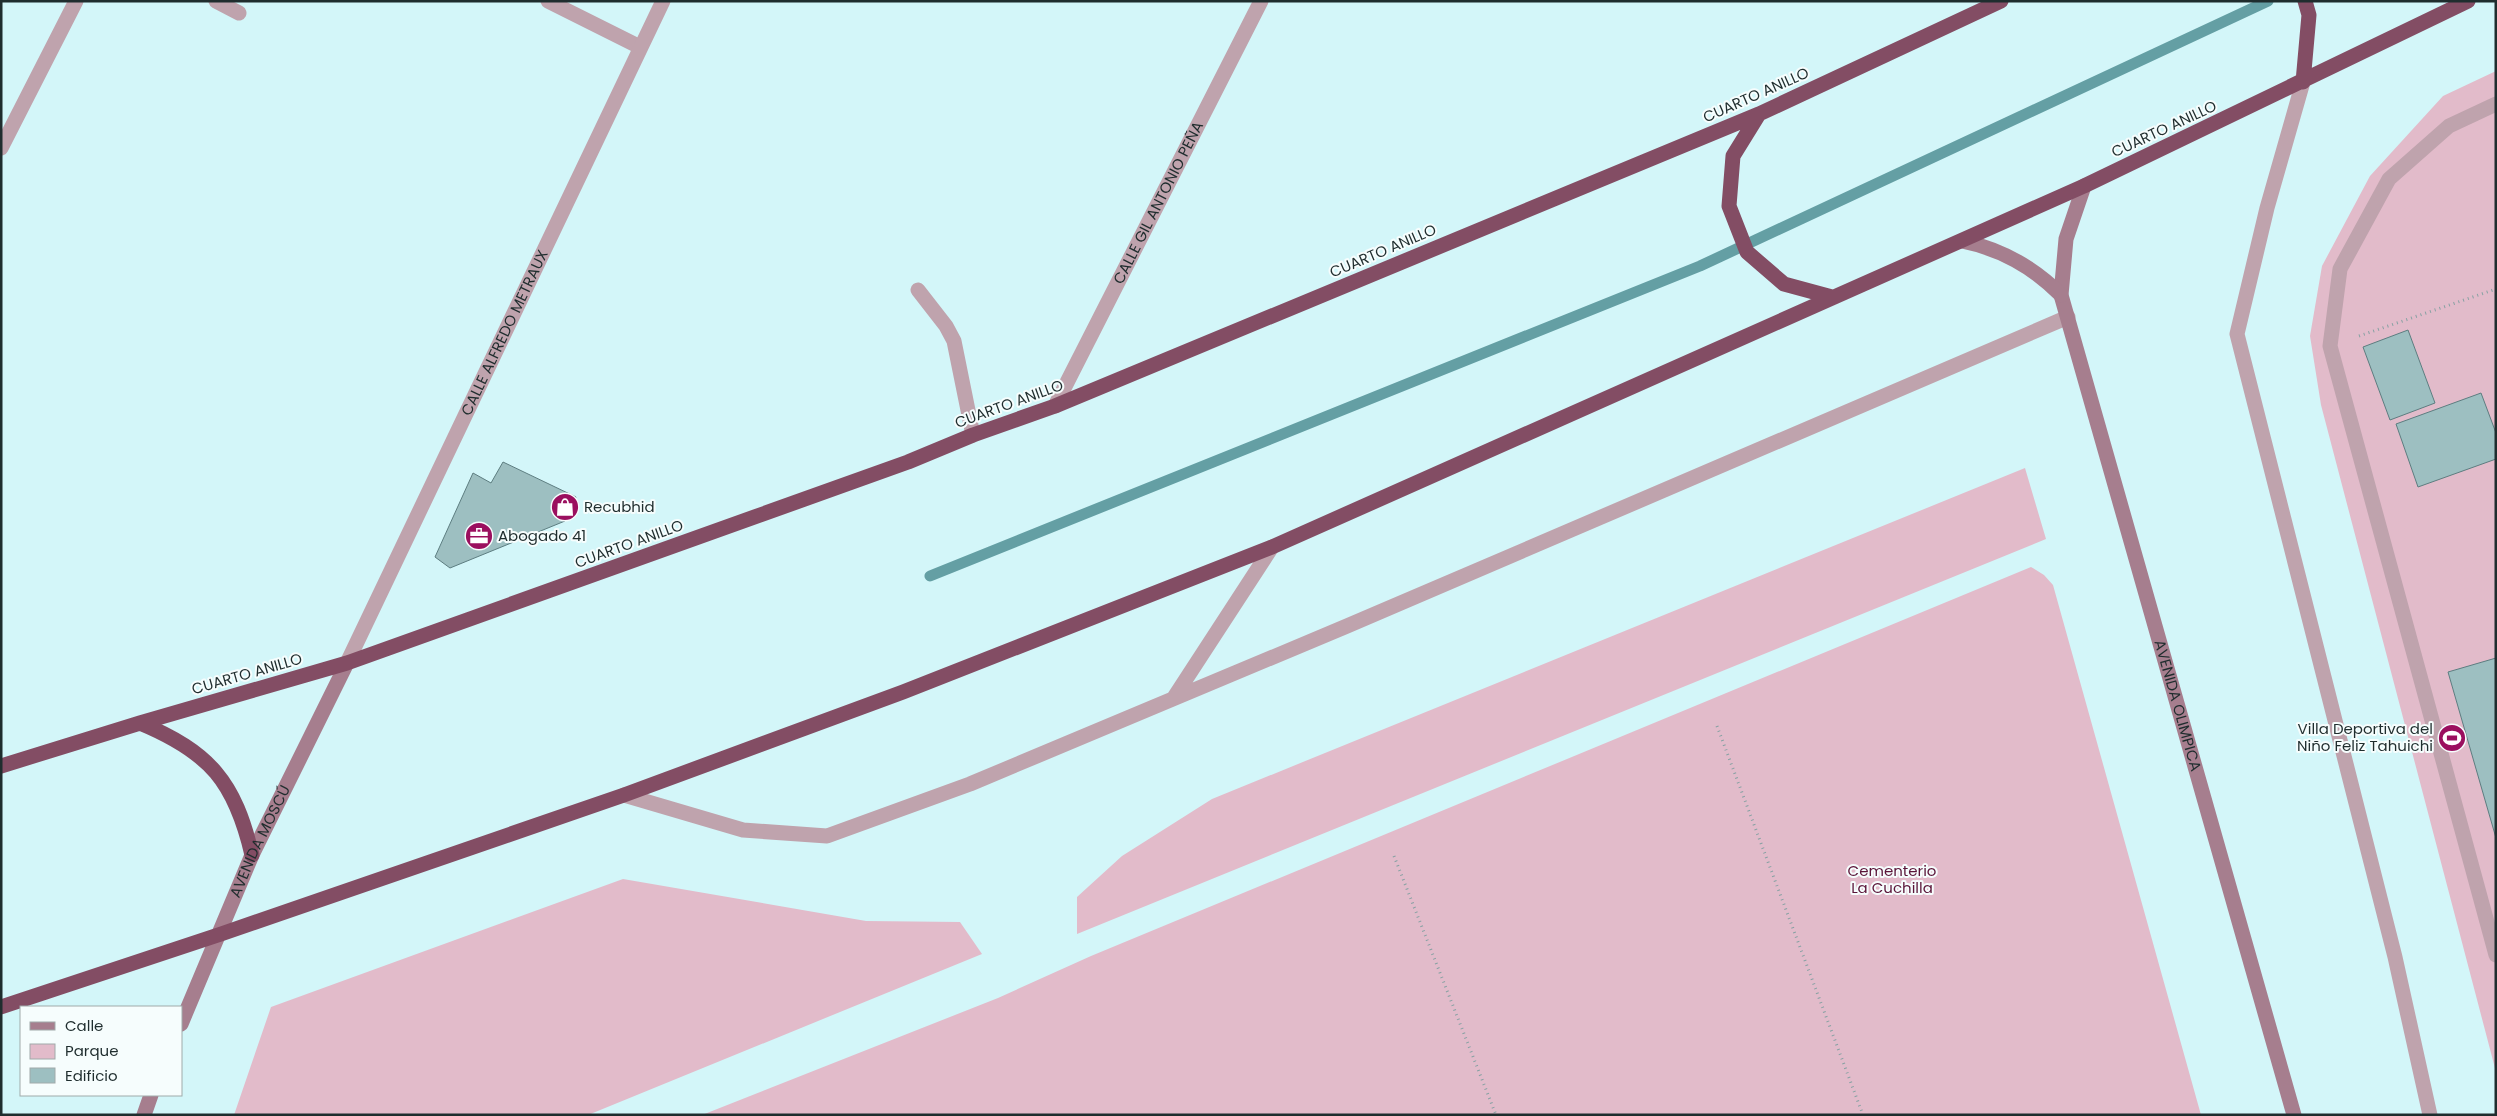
<svg xmlns="http://www.w3.org/2000/svg" width="2497" height="1116" viewBox="0 0 2497 1116" font-family="Poppins,sans-serif">
<style>
.green{fill:#e2bbca}
.lines{fill:none;stroke-linecap:round;stroke-linejoin:round}
.stream{stroke:#649fa4;stroke-width:11}
.building{fill:#9dbfc1;stroke:#5d7d80}
.path{stroke:#87a1a3;stroke-width:3;stroke-dasharray:1 4;stroke-linecap:butt}
.lane{stroke:#bfa3ad;stroke-width:15}
.street{stroke:#bfa3ad;stroke-width:15}
.secondary{stroke:#a67e8e;stroke-width:15}
.highway{stroke:#834d64;stroke-width:15}
.labels{text-anchor:middle;stroke-width:4;stroke-linejoin:round;paint-order:stroke}
.street-label{font-size:15px;fill:#1f2d2e;stroke:#f6fdfd}
.poi-label{font-size:15px;fill:#1f2d2e;stroke:#f6fdfd;text-anchor:start}
.park-label{font-size:15px;fill:#5b1539;stroke:#f6fdfd}
</style>
<rect width="100%" height="100%" fill="#d3f6f9"/>
<!-- green -->
<path class="green" d="M2496,71V1072L2321,405L2310,336L2322,266L2370,176L2443,96Z
M2025,468L2046,539L1077,934V897L1122,856L1212,799Z
M2031,567L2044,575L2053,585L2201,1115H702L998,998L1091,956Z
M623,879L866,921L960,922L982,954L588,1115H234L271,1007Z"/>
<g class="lines">
<!-- stream -->
<path class="stream" d="M930,576L1700,266L2268,1"/>
</g>
<!-- building -->
<path class="building" d="M2408,330L2435,403L2390,420L2363,347Z
M2481,393L2496,433V459L2418,487L2396,424Z
M503,462L576,497L565,521L450,568L435,557L473,473L491,483Z
M2496,658V838L2448,672Z"/>
<g class="lines">
<!-- path -->
<path class="path" d="M2359,336L2496,289
M1717,726L1863,1115
M1394,856L1496,1115"/>
<!-- lane -->
<path class="lane" d="M216,1L239,13
M2303,82L2267,208L2237,334L2395,957L2430,1115
M2496,104L2449,126L2389,179L2340,269L2330,346L2496,955
M918,290L946,326L954,341L973,435
M1173,699L1272,547
M624,795L743,830L827,836L970,784L1347,626L2068,317"/>
<!-- street -->
<g class="street">
<path d="M548,1L640,47"/>
<path d="M1,148L76,1"/>
<path id="s1" d="M1055,406L1261,1"/>
<path id="s2" d="M347,663L663,1"/>
</g>
<!-- secondary -->
<g class="secondary">
<path id="s3" d="M2084,186L2066,239L2061,295L2294,1115"/>
<path d="M1962,241C2001,249 2032,266 2061,295"/>
<path id="s4" d="M181,1024L252,855L347,663"/>
<path d="M144,1115L151,1095"/>
</g>
<!-- highway -->
<path class="highway" d="M2303,82L2309,15L2305,1
M1759,114L1733,156L1729,206L1747,252L1784,284L1832,297
M140,723C210,752 235,782 252,855
M1,766L140,723L347,663L908,462L973,435L1055,406L1759,114L2001,1
M1,1007L221,934L624,795L903,692L1272,547L2084,186L2468,1"/>
</g>
<!-- icons -->
<defs>
<symbol id="shop-disc" viewBox="-11 -11 22 22"><circle r="9.5" fill="#9b0f5f" stroke="#f6fdfd"/><path d="M-5-2.5h2.3a2.7 3.5 0 0 1 5.4 0H5L5.5 6h-11ZM-1.5-2.5h3a1.5 2.3 0 0 0-3 0Z" fill="#fff"/></symbol>
<symbol id="office-disc" viewBox="-11 -11 22 22"><circle r="9.5" fill="#9b0f5f" stroke="#f6fdfd"/><path d="M-6-3h4V-5.5h4V-3h4V5H-6ZM-1-4.5V-3h2v-1.5ZM-6 0V1H6V0Z" fill="#fff"/></symbol>
<symbol id="stadium-disc" viewBox="-11 -11 22 22"><circle r="9.5" fill="#9b0f5f" stroke="#f6fdfd"/><path d="M0-5a6.5 5 0 1 0 0 10a6.5 5 0 1 0 0-10ZM-3.5-1.8h7v3.6h-7Z" fill="#fff"/></symbol>
</defs>
<g fill-rule="evenodd">
<use href="#shop-disc" x="549" y="491" width="32" height="32"/>
<use href="#office-disc" x="463" y="520" width="32" height="32"/>
<use href="#stadium-disc" x="2436" y="722" width="32" height="32"/>
</g>
<g class="labels">
<!-- street labels -->
<g class="street-label">
<text transform="translate(1756 95) rotate(-24)" y="5">CUARTO ANILLO</text>
<text transform="translate(2164 129) rotate(-25)" y="5">CUARTO ANILLO</text>
<text dy="5" stroke="none"><textPath href="#s1" startOffset="228">CALLE GIL ANTONIO PEÑA</textPath></text>
<text transform="translate(1383 251) rotate(-23)" y="5">CUARTO ANILLO</text>
<text dy="5" stroke="none"><textPath href="#s2" startOffset="366">CALLE ALFREDO METRAUX</textPath></text>
<text transform="translate(1009 404) rotate(-20)" y="5">CUARTO ANILLO</text>
<text transform="translate(629 544) rotate(-20)" y="5">CUARTO ANILLO</text>
<text transform="translate(247 674) rotate(-16)" y="5">CUARTO ANILLO</text>
<text dy="5" stroke="none"><textPath href="#s3" startOffset="539">AVENIDA OLIMPICA</textPath></text>
<text dy="5" stroke="none"><textPath href="#s4" startOffset="199">AVENIDA MOSCÚ</textPath></text>
</g>
<!-- poi labels -->
<g class="poi-label">
<text x="584" y="512">Recubhid</text>
<text x="498" y="541">Abogado 41</text>
<text x="2433" y="734" text-anchor="end">Villa Deportiva del<tspan x="2433" dy="17">Niño Feliz Tahuichi</tspan></text>
</g>
<!-- park labels -->
<g class="park-label">
<text x="1892" y="876">Cementerio<tspan x="1892" dy="17">La Cuchilla</tspan></text>
</g>
</g>
<!-- border -->
<rect width="2497" height="1116" fill="none" stroke="#1f2d2e" stroke-width="5"/>
<!-- legend -->
<rect x="20" y="1006" width="162" height="90" fill="#f6fdfd" stroke="#a0aaaa"/>
<rect x="30" y="1022" width="25" height="8" fill="#a67e8e" stroke="#a0aaaa"/>
<text x="65" y="1031" font-size="15" fill="#1f2d2e">Calle</text>
<rect x="30" y="1044" width="25" height="15" fill="#e2bbca" stroke="#a0aaaa"/>
<text x="65" y="1056" font-size="15" fill="#1f2d2e">Parque</text>
<rect x="30" y="1068" width="25" height="15" fill="#9dbfc1" stroke="#a0aaaa"/>
<text x="65" y="1081" font-size="15" fill="#1f2d2e">Edificio</text>
</svg>
